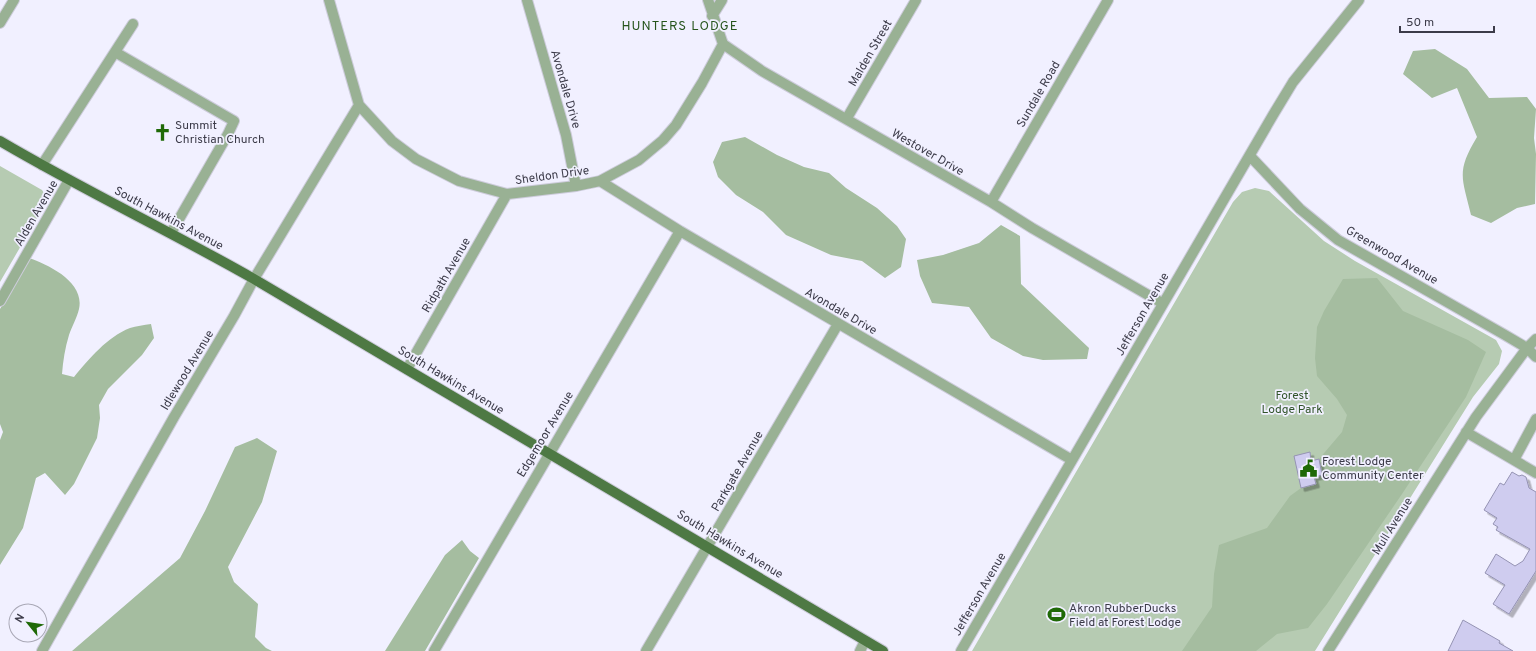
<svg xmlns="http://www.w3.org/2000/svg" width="1536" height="651" viewBox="0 0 1536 651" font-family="Overpass,sans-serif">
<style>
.green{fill:#b6cbb2}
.forest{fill:#a5bda0}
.building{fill:#cfccef;stroke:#9593b3;filter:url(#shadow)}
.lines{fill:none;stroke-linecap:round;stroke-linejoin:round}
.minor-casing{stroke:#cdccdb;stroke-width:12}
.major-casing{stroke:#cdccdb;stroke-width:12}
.minor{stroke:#99b194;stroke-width:10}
.major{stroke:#4e7944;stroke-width:10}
.labels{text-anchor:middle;stroke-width:3.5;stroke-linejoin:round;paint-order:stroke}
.street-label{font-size:12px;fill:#3c3b49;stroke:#f1f0ff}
.poi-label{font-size:12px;fill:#3c3b49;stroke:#f1f0ff;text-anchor:start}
.park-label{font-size:12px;fill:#31542a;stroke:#f1f0ff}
.neighbourhood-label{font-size:13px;letter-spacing:1px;fill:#26541c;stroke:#f1f0ff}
</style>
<defs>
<filter id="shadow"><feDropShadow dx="3.5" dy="3.5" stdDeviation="0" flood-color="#0004"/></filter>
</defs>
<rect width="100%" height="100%" fill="#f1f0ff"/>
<!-- green -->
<path class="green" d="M0,166L42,190L48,199L0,282Z
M1255,188L1269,191L1324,241L1355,261L1496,340L1502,351L1499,364L1473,397L1315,651H972L1233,202L1242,192Z"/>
<!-- forest -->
<path class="forest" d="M1435,49L1467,69L1489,98L1527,97L1536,109L1534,138L1536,154L1535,204L1517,208L1491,223L1471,215C1462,177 1456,172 1477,137L1457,88L1432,98L1403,74L1413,51Z
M745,137L777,155L804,167L829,173L846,188L877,208L897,226L906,239L901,267L885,278L862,261L831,255L786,235L763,212L736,195L718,177L713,162L722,142Z
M1001,225L1020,236L1021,284L1089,348L1087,359L1043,360L1023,356L991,338L969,307L932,303L920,276L917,260L943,255L979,243Z
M29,258C49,265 85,282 79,309C77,318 72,326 69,335C65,348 63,361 62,374L74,377C89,359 107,337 130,328C136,326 144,325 151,324L154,338L142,355L108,389L99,405L100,418L97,438L74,484L65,495L45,473L36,478L23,528L0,565V440L3,432L0,424V309Z
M1377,278L1403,311L1468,340L1486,352L1466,397L1402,494L1327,604L1308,628L1277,634L1256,651H1182L1212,607L1214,574L1219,545L1267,528L1290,496L1301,488L1316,484L1314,477L1322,474L1319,459L1342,432L1347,415L1337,399L1317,376L1315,358L1317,327L1324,311L1343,279Z
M257,438L277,451L262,502L228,567L234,582L258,604L255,637L266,648L272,651H72L180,558L205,511L235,447Z
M462,540L470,551L479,558L425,651H385L445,555Z"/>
<!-- building -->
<path class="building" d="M1310,452L1311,461L1319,459L1322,475L1314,477L1316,484L1301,488L1294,456Z
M1512,472L1519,476L1522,475L1526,477L1529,488L1536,492V571L1509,614L1493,604L1505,585L1485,573L1496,554L1515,566L1523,561L1530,549L1496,530L1498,527L1493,524L1497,518L1484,510L1500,483L1504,485Z
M1463,620L1500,641L1499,643L1513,651H1448Z"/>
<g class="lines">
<defs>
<path id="minor" d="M329,0L359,105L392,141L416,159L459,181L507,194L576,186L600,181L639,160L663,140L676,125L702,83L723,44
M527,0L566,135L576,186
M708,0L723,44L762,71L991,202L1032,228L1162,303
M712,16L722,0
M0,23L14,0
M115,52L234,121L228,134L171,233
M847,118L916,0
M1250,156L1300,209L1338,240L1505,335L1527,348L1536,357
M42,165L133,24
M600,181L680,231L1072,460
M991,202L1108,0
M0,301L69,180
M407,369L507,194
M1466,432L1536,473
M1514,460L1536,419
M42,651L174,417L234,316L254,279L359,105
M434,651L680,231
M646,651L838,324
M860,651L865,641
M961,651L1273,115L1293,82L1359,0
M1328,651L1476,417L1527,348L1536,339"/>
<path id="major" d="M0,141C83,190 170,231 254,279L883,651"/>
</defs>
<!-- minor casing -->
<use href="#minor" class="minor-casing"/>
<!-- major casing -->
<use href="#major" class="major-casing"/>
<!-- minor -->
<use href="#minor" class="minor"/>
<!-- major -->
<use href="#major" class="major"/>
</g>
<!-- icons -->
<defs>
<symbol id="church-bare" viewBox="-9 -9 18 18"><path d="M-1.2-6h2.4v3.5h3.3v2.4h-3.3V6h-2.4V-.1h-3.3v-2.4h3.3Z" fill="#1f6907" stroke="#f1f0ff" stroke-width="2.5" paint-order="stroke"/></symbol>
<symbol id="civic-bare" viewBox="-9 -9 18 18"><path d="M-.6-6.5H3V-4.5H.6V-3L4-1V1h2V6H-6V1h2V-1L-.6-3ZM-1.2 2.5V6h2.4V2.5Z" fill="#1f6907" stroke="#f1f0ff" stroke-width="2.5" paint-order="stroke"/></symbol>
<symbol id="stadium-bare" viewBox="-9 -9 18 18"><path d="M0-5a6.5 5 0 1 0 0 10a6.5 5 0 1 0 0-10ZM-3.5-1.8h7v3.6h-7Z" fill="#1f6907" stroke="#f1f0ff" stroke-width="2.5" paint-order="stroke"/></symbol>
</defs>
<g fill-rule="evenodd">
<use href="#church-bare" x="150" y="120" width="25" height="25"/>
<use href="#civic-bare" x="1296" y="456" width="25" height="25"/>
<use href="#stadium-bare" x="1044" y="602" width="25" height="25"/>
</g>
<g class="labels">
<!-- street labels -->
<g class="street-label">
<text transform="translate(870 53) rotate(-60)" y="4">Malden Street</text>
<text transform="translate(566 89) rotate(74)" y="4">Avondale Drive</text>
<text transform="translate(1038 94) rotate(-60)" y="4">Sundale Road</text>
<text transform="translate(928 152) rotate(30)" y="4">Westover Drive</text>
<text transform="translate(552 175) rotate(-8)" y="4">Sheldon Drive</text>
<text transform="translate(36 213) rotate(-60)" y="4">Alden Avenue</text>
<text transform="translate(169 218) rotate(28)" y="4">South Hawkins Avenue</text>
<text transform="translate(1392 255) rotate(30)" y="4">Greenwood Avenue</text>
<text transform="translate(446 275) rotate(-60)" y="4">Ridpath Avenue</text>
<text transform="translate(841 311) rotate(30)" y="4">Avondale Drive</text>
<text transform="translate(1142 314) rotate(-60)" y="4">Jefferson Avenue</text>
<text transform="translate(187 370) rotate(-59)" y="4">Idlewood Avenue</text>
<text transform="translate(451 380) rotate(31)" y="4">South Hawkins Avenue</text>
<text transform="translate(545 434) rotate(-59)" y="4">Edgemoor Avenue</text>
<text transform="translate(737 471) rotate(-60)" y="4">Parkgate Avenue</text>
<text transform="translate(1392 526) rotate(-58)" y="4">Mull Avenue</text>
<text transform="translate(730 544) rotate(31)" y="4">South Hawkins Avenue</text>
<text transform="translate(979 594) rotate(-60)" y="4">Jefferson Avenue</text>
</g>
<!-- poi labels -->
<g class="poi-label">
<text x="175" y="129">Summit<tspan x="175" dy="14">Christian Church</tspan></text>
<text x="1322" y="465">Forest Lodge<tspan x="1322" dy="14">Community Center</tspan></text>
<text x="1069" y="612">Akron RubberDucks<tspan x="1069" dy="14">Field at Forest Lodge</tspan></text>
</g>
<!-- park labels -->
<g class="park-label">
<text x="1292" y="399">Forest<tspan x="1292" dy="14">Lodge Park</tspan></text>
</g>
<!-- neighbourhood labels -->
<g class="neighbourhood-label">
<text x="680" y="30">HUNTERS LODGE</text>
</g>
</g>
<!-- north arrow -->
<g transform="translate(28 623) rotate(300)"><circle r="19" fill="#f1f0ff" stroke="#a9a8b6"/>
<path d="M0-3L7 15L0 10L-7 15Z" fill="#1f6907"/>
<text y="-6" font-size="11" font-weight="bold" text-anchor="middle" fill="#3c3b49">N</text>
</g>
<!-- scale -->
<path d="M1400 26v6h94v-6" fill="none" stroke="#3c3b49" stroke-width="2"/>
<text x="1406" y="26" font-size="12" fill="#3c3b49" stroke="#f1f0ff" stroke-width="3" paint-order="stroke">50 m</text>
</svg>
